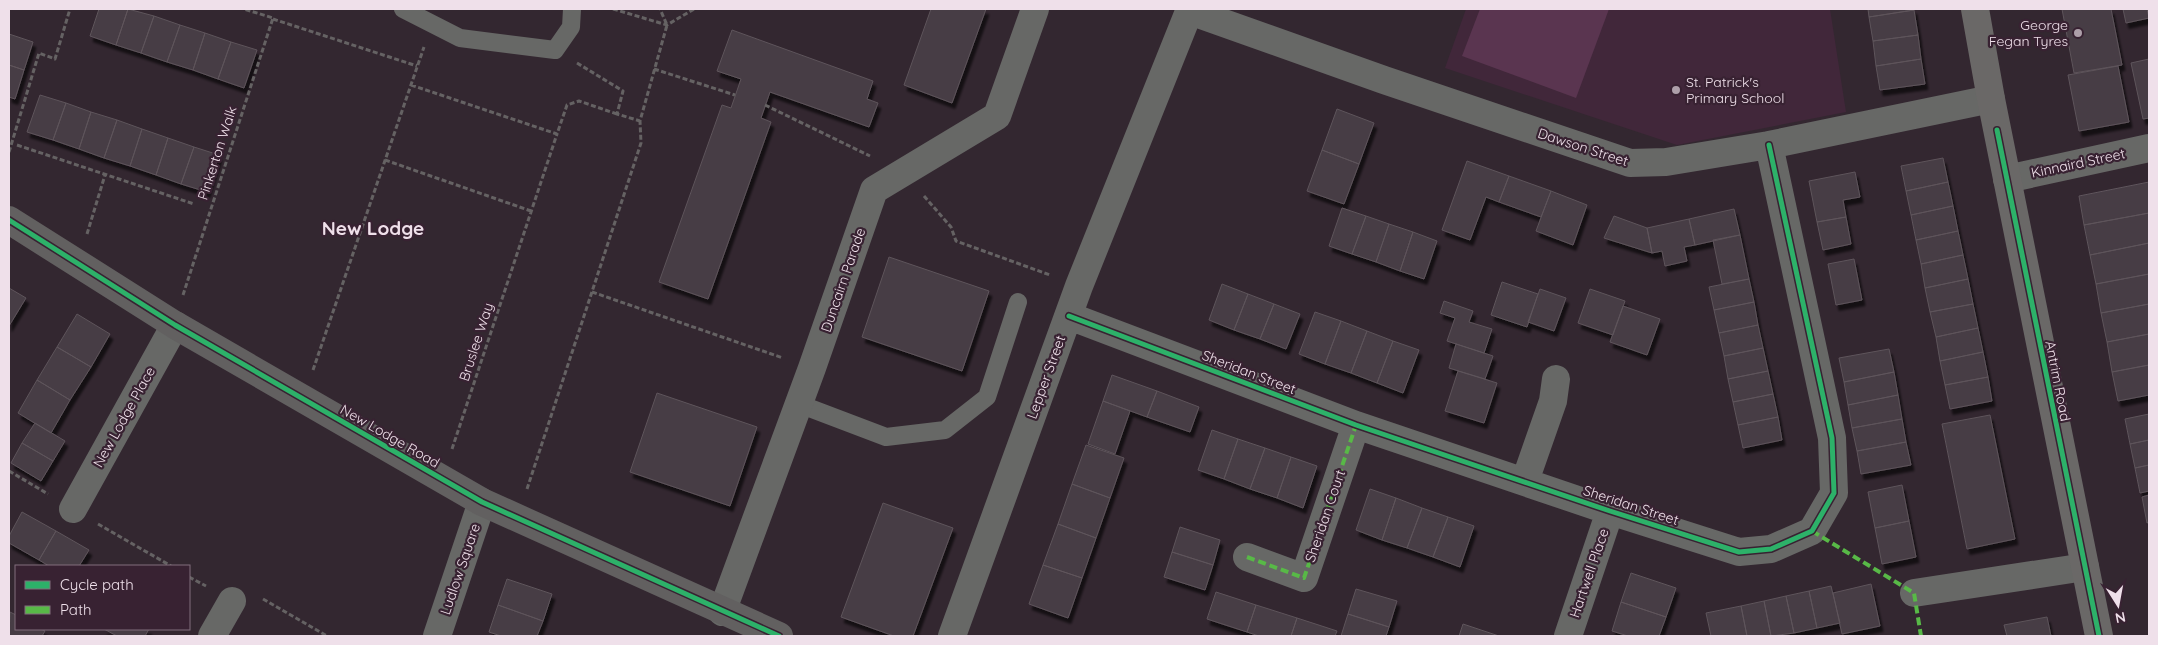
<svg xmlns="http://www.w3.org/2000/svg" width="2158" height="645" viewBox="0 0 2158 645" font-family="Quicksand,sans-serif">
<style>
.built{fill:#41273a}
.green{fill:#5a3550}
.building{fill:#463d44;stroke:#5e545b;filter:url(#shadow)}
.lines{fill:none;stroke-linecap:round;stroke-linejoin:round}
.path{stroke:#656263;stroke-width:3;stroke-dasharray:5 2.5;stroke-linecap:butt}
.lane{stroke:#676866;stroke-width:18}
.street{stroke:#676866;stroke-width:28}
.secondary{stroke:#626060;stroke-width:28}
.primary{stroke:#6a6867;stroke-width:28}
.quiet{stroke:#58b947;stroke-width:4;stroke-dasharray:8 4;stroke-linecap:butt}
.cycleway-casing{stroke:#382232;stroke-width:8}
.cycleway{stroke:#2db169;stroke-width:5}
.poi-dot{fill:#ad9fa9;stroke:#382232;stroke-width:2}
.labels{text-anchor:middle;stroke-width:4.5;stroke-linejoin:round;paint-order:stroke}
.poi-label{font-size:14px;fill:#efe0ea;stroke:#382232;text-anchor:end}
.street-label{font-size:14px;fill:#efe0ea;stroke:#382232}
.district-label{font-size:19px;font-weight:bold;fill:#efe0ea;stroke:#382232}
</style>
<defs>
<filter id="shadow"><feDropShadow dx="3" dy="5.5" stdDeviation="1" flood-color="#0009"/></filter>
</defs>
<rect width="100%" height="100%" fill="#332730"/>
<!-- built -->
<path class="built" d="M1466,9H1830L1846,112L1677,145L1445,68Z"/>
<!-- green -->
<path class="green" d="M1480,9H1609L1576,98L1462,56Z"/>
<!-- building -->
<path class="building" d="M99,9H128L116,45L90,36Z
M128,9L154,16L141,53L116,45Z
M931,9H986L952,103L904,85Z
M1868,9H1914V10L1869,17Z
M2062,9H2111L2122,65L2074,73Z
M2123,9H2147L2149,18L2126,23Z
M1914,10L1918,35L1873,41L1869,17Z
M154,16L180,25L167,62L141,53Z
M180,25L205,33L193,70L167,62Z
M732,30L873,81L867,99L878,103L869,127L770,92L761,118L771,122L708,299L659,282L722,105L731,108L741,79L717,71Z
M205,33L231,42L218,79L193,70Z
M9,34L33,42L24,70L9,65Z
M1918,35L1921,59L1876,66L1873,41Z
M231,42L257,50L244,88L218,79Z
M1921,59L1925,84L1880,90L1876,66Z
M2149,59V118L2143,119L2131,63Z
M9,65L24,70L15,99L9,97Z
M2118,66L2129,122L2079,131L2068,75Z
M40,95L66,103L53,140L27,132Z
M66,103L91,112L79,149L53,140Z
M1337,109L1374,123L1359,164L1322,150Z
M91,112L117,120L104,158L79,149Z
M117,120L142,129L130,166L104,158Z
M142,129L168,138L156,175L130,166Z
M168,138L194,147L181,184L156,175Z
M194,147L219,155L207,192L181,184Z
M1322,150L1359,164L1344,204L1307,191Z
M1943,158L1948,182L1906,191L1901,166Z
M1467,161L1509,176L1499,202L1486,197L1470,240L1442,230Z
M1855,172L1860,197L1843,200L1846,217L1817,222L1809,181Z
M1509,176L1551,191L1541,217L1499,202Z
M1948,182L1953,206L1911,215L1906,191Z
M2149,182V213L2084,225L2079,196Z
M1551,191L1587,205L1573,245L1536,231Z
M1953,206L1958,231L1916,240L1911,215Z
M1342,208L1366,216L1352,254L1329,246Z
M1734,209L1740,235L1695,245L1689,219Z
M2149,213V243L2090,255L2084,225Z
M1366,216L1389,224L1376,262L1352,254Z
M1614,216L1647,228L1652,253L1604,238Z
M1846,217L1851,244L1823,250L1817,222Z
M1689,219L1695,245L1684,247L1687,261L1665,266L1662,251L1652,253L1647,228Z
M1389,224L1413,232L1400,271L1376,262Z
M1958,231L1963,255L1921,264L1916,240Z
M1413,232L1437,241L1424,279L1400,271Z
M1740,235L1749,279L1722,284L1713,240Z
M2149,243V274L2096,284L2090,255Z
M1963,255L1968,279L1925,288L1921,264Z
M889,257L989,291L962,371L862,337Z
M1854,259L1862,300L1836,305L1828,264Z
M2149,274V304L2101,313L2096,284Z
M1749,279L1754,302L1714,310L1709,287Z
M1968,279L1973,304L1930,312L1925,288Z
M1502,282L1538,294L1527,327L1491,315Z
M1222,284L1248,294L1234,330L1209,320Z
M9,288L26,298L9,326Z
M1540,289L1566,298L1554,331L1528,322Z
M1590,289L1625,301L1613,335L1578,323Z
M1248,294L1274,304L1260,339L1234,330Z
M1444,301L1473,311L1469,322L1492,329L1484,353L1447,341L1455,318L1440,313Z
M1754,302L1758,325L1719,333L1714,310Z
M1274,304L1300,314L1286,349L1260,339Z
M1973,304L1978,328L1936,337L1930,312Z
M2149,304V334L2107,342L2101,313Z
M1623,306L1660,319L1647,355L1610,342Z
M1315,312L1341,321L1325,364L1299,354Z
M77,314L110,334L91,367L57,347Z
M1341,321L1367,331L1351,373L1325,364Z
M1758,325L1763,348L1724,356L1719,333Z
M1978,328L1983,352L1940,361L1936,337Z
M1367,331L1393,341L1377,383L1351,373Z
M2149,334V365L2112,372L2107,342Z
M1393,341L1419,350L1403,393L1377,383Z
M1456,344L1493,356L1485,379L1449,368Z
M57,347L91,367L70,400L37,380Z
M1763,348L1768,371L1728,379L1724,356Z
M1889,349L1894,372L1844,382L1839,358Z
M1983,352L1988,377L1945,385L1940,361Z
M2149,365V395L2118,401L2112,372Z
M1458,371L1497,383L1484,423L1445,411Z
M1768,371L1773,394L1733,402L1728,379Z
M1894,372L1898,395L1848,405L1844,382Z
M1112,375L1157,391L1147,417L1103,401Z
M1988,377L1992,401L1950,409L1945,385Z
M37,380L70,400L51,433L18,413Z
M1157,391L1199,407L1190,432L1147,417Z
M657,393L757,427L730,506L630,472Z
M1773,394L1778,417L1738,425L1733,402Z
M1898,395L1902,419L1852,428L1848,405Z
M1103,401L1130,411L1115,454L1088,444Z
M2149,414V440L2130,444L2125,419Z
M1990,415L2015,539L1967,549L1942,424Z
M1778,417L1782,440L1743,448L1738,425Z
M1902,419L1906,442L1857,451L1852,428Z
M35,423L65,441L53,461L22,443Z
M1212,430L1238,439L1224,479L1198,470Z
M1238,439L1265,448L1250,489L1224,479Z
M2149,440V465L2135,468L2130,444Z
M1906,442L1911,465L1861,474L1857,451Z
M22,443L53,461L41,481L11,463Z
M1086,445L1124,458L1110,498L1072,484Z
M1265,448L1291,457L1277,498L1250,489Z
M1291,457L1317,466L1303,508L1277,498Z
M2149,465V491L2140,493L2135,468Z
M1072,484L1110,498L1096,538L1058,524Z
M1902,485L1909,521L1875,528L1868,492Z
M1370,489L1396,498L1382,540L1356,530Z
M2149,495V522L2147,523L2142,497Z
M1396,498L1422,508L1407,548L1382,540Z
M883,503L953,528L913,636H894L841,617Z
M1422,508L1448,517L1433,557L1407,548Z
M22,512L56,531L39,560L9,543V536Z
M1448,517L1474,526L1460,567L1433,557Z
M1909,521L1916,557L1882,564L1875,528Z
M1058,524L1096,538L1082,578L1043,565Z
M1180,527L1220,540L1213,565L1172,552Z
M56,531L89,550L79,566H49L39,560Z
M1172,552L1213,565L1205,590L1164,577Z
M1043,565L1082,578L1068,618L1029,604Z
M1631,573L1676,588L1666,617L1621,602Z
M507,579L552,594L543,621L498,605Z
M1871,584L1880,626L1842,634L1833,593Z
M1831,586L1840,623L1817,628L1809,591Z
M1356,589L1397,601L1389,627L1348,614Z
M1809,591L1817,628L1794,633L1786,596Z
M1216,592L1256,605L1247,632L1207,619Z
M1786,596L1794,633L1771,636L1764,601Z
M1764,601L1771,636H1747L1741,606Z
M1621,602L1666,617L1659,636H1628L1612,631Z
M498,605L543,621L537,636H501L489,632Z
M1256,605L1297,618L1291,636H1259L1247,632Z
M1741,606L1747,636H1711L1706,613Z
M10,612L16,615V629H41L45,631L42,636H9Z
M1348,614L1389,627L1386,636H1341Z
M2047,617L2051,636H2007L2004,625Z
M1297,618L1337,631L1335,636H1291Z
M1463,624L1499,636H1459Z
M104,629H149L145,636H117Z"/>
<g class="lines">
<!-- path -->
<path class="path" d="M613,9L667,25L694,9
M273,19L417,66
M577,63L623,91L617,114L640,121
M654,69L735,95
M411,85L557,134L567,105L579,101L617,114
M765,105L870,156
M17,145L194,204
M9,152L39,53L55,59L70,9
M385,160L531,211
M924,196L951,227L956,241L1050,275
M87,234L105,175
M592,292L783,358
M183,295L273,18L244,9
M313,370L424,47
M452,449L557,134
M9,471L48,494
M527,489L641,143L640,121L667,25L660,9
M98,524L171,566
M189,577L206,586
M263,599L327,636"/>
<!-- lane -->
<path class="lane" d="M403,9L460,38L555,50L571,27L572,9
M799,404L886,437L945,430L987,397L1018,302"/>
<!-- street -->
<path class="street" d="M1190,11L1384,80L1630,163L1666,162L1769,145L1991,99
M2007,179L2149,148
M1069,316L1356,425L1610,511L1739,552L1771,549L1812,531L1834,493L1832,438L1769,145
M1525,481L1553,401L1556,379
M73,509L175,325
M1247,557L1304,578L1356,425
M1914,593L2085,567
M722,612L812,368L874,190L997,116L1035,9
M212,636L232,601
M437,636L482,502
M952,636L1079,286L1190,9
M1568,636L1610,511"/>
<!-- secondary -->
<path class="secondary" d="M9,220L175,325L482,502L779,636"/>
<!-- primary -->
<path class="primary" d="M1975,9L1991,99L2099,636"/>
<!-- quiet -->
<path class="quiet" d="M1812,531L1914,593L1921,636
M1247,557L1304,578L1356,425"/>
<defs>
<path id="cycleway" d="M1997,130L2099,636
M9,220L175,325L482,502L779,636
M1069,316L1356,425L1610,511L1739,552L1771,549L1812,531L1834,493L1832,438L1769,145"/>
</defs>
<!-- cycleway casing -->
<use href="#cycleway" class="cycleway-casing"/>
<!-- cycleway -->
<use href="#cycleway" class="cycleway"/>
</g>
<!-- markers -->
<g class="poi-dot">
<circle cx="2078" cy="33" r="5"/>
<circle cx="1676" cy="90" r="5"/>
</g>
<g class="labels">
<!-- poi labels -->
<g class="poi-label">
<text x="2068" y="30">George<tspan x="2068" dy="16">Fegan Tyres</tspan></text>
<text x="1686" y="87" text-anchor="start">St. Patrick's<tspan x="1686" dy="16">Primary School</tspan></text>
</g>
<!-- street labels -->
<g class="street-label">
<text transform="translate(1583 147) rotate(18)" y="5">Dawson Street</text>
<text transform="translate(217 153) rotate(-72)" y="5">Pinkerton Walk</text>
<text transform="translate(2078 163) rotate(-12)" y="5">Kinnaird Street</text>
<text transform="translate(843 280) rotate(-71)" y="5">Duncairn Parade</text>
<text transform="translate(476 342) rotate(-72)" y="5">Bruslee Way</text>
<text transform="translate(1249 372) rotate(21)" y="5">Sheridan Street</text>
<text transform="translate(1046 377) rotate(-70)" y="5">Lepper Street</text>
<text transform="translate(2058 381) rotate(79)" y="5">Antrim Road</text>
<text transform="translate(124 417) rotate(-61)" y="5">New Lodge Place</text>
<text transform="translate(390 436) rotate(30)" y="5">New Lodge Road</text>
<text transform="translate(1631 505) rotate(18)" y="5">Sheridan Street</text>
<text transform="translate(1325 516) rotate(-71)" y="5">Sheridan Court</text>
<text transform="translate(460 569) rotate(-71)" y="5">Ludlow Square</text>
<text transform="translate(1589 573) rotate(-71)" y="5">Hartwell Place</text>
</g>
<!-- district labels -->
<g class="district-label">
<text x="373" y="235">New Lodge</text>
</g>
</g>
<!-- border -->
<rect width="2158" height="645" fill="none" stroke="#efe0ea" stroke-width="20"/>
<!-- legend -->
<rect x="15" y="565" width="175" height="65" fill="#382232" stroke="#816e7c"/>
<rect x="25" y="581" width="25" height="8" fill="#2db169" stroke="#816e7c"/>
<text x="60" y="590" font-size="15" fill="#efe0ea">Cycle path</text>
<rect x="25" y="606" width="25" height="8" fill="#58b947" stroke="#816e7c"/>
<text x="60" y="615" font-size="15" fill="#efe0ea">Path</text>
<!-- north arrow -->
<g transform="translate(2118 605) rotate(169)" stroke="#382232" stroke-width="4" paint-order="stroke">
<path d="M0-4L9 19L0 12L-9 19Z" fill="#efe0ea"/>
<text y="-8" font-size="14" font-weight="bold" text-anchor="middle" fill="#efe0ea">N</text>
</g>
</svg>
